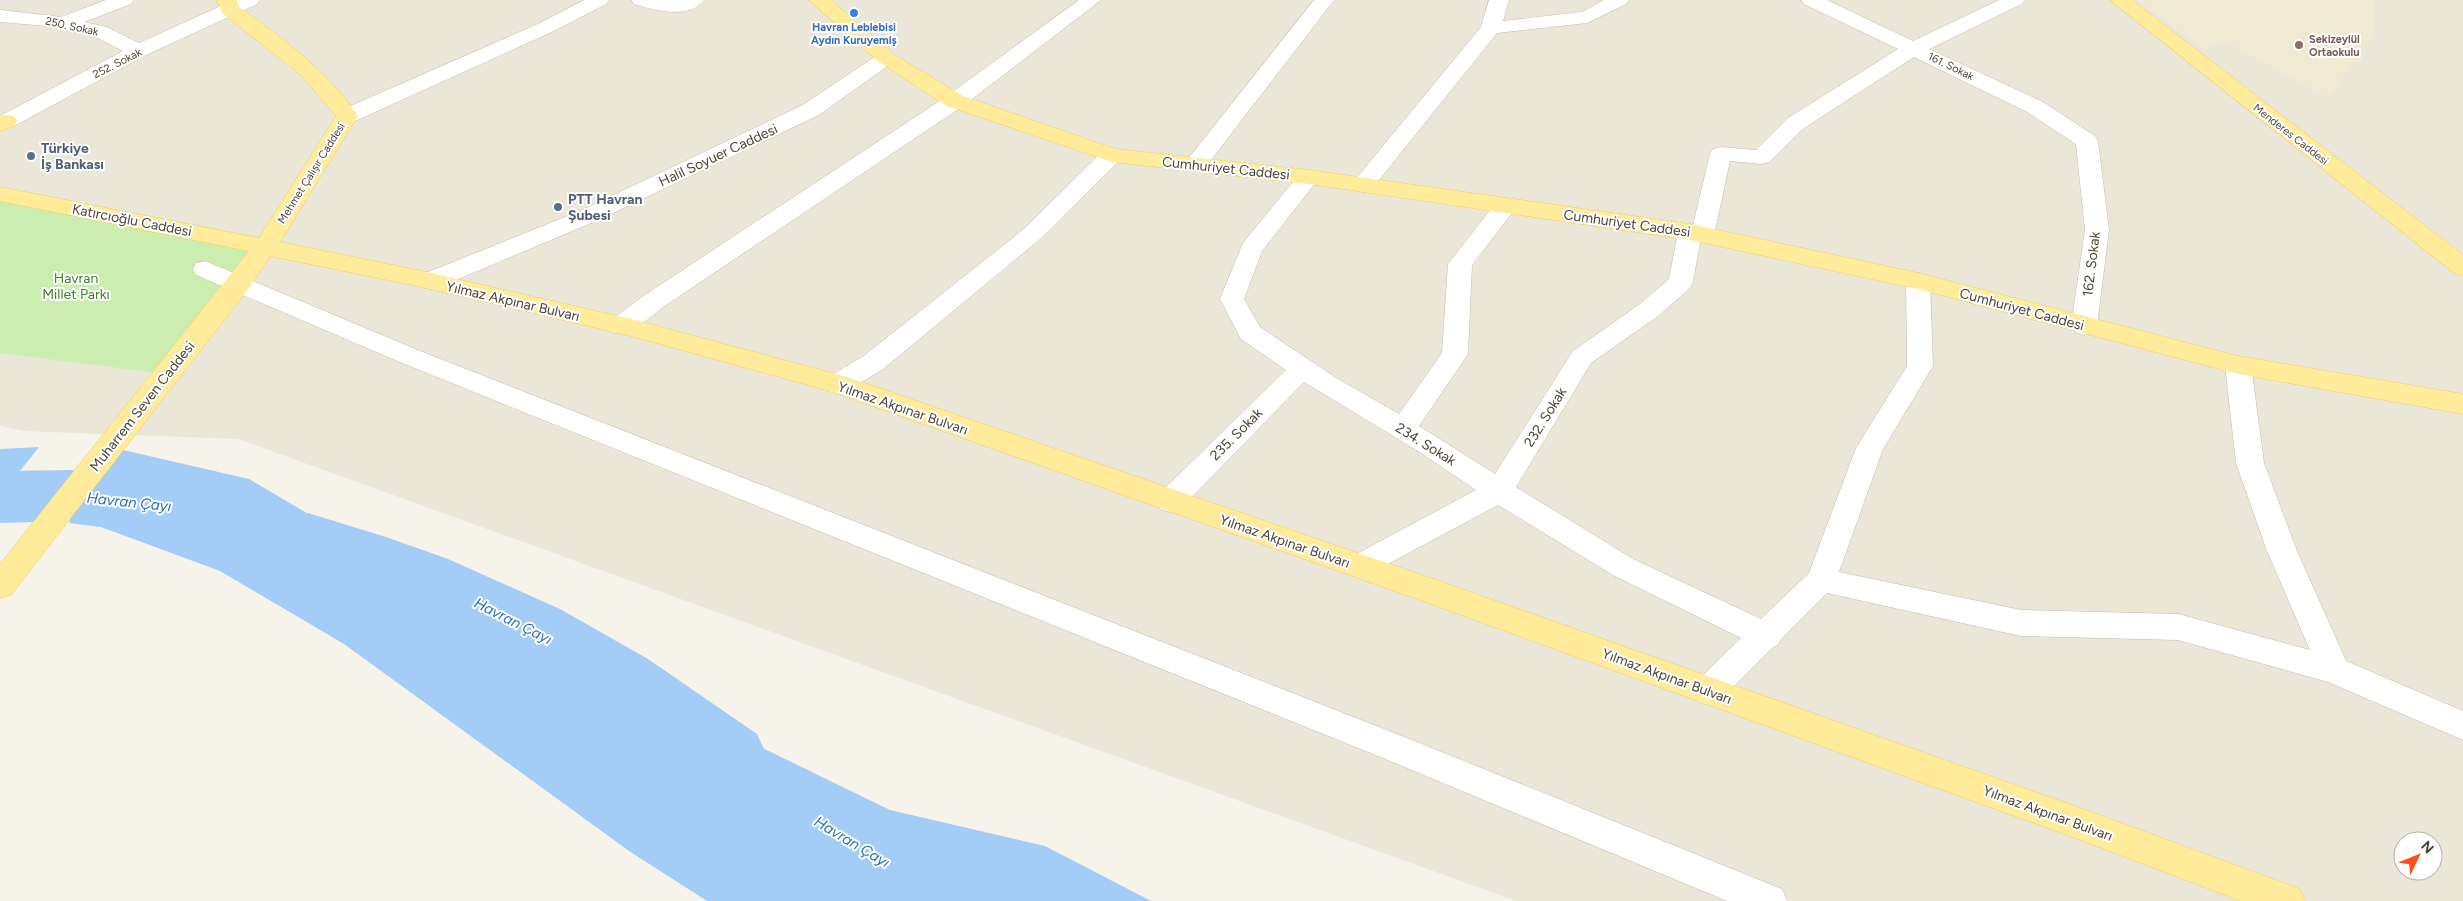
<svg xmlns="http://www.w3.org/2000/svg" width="2463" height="901" viewBox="0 0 2463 901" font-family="Figtree,sans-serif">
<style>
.residential{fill:#eae6d8;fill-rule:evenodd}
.education{fill:#f0ead3}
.green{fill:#ccedb0}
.water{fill:#a3cdf6}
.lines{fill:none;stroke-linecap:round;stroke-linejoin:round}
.river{fill:#a3cdf6;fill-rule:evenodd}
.minor-casing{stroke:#c3bdab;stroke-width:1}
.major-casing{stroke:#edd061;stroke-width:1}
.minor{fill:#fff;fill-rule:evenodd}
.major{fill:#ffeb9a;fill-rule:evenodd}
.shop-dot{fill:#3f7fe0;stroke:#fff;stroke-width:2}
.education-dot{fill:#8d6e63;stroke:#fff;stroke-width:2}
.service-dot{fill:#5c6f8a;stroke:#fff;stroke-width:2}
.labels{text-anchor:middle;stroke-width:4;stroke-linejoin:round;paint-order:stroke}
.far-street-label{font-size:11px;fill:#4b4537;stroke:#fff}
.far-shop-label{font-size:11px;font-weight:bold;fill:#366cbe;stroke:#fff}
.far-education-label{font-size:11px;font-weight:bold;fill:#785e54;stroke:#fff;text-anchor:start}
.service-label{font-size:14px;font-weight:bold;fill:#4e5e75;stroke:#fff;text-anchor:start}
.street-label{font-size:14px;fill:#4b4537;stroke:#fff}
.park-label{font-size:14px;fill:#408324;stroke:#fff}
.water-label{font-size:15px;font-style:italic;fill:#2672c1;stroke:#fff}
</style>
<rect width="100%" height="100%" fill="#f6f3ea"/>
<!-- residential -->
<path class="residential" d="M0,0H2463V901H1516L238,439L24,431L0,426ZM2403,841H2433V871H2403Z"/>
<!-- education -->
<path class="education" d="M2137,0H2373V38L2327,98L2224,41L2205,50Z"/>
<!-- green -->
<path class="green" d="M0,194L264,247L167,374L0,353Z"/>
<!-- water -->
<path class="water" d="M39,447L0,496V449Z
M123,450L249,479L344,535L522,655L742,738L890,810L1045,846L1151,901H707L629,851L344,644L220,571L101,527L69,523Z"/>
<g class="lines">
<!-- river -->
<path class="river" d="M72,470L143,474L166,482L176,500L166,518L143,526L72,521L0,523V471Z
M308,513L386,537L448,559L560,609L648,659L757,734L768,758L757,782L730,793L703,782L596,703L545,672L474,633L362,584L284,559L274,540L284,521Z"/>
<defs>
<path id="minor" d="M106,0H134L131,4L84,22L107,27L139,43L234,0H260L257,4L146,55L14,126H0V116L123,51L94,36L48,26L0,22V10L61,17Z
M584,0H609L606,4L554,31L355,121L347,122L339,121L336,116L339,111L540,23Z
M631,0H704C690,20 653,10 634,4Z
M1079,0H1101L963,106L663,307C648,318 631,338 611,332L607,326L611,320L645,295L947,96Z
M1314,0H1334L1204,169L1196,171L1188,169L1185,164L1188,159Z
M1489,0H1509L1503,21L1582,12L1604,0H1629L1626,4L1587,23L1497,33L1371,190L1363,192L1355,190L1352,185L1355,180L1481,27Z
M1801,0H1827L1913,41L1999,0H2025L2022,4L1929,49L2043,102L2095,136L2098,141L2109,230L2097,326L2093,332L2084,335L2075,332L2071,326L2085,230L2076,144L2027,112L1914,57L1804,128L1769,162L1761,164L1730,161L1714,235L1710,240L1700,242L1693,282L1690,288L1658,316L1591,363L1516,487L1633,559L1761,619L1809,573L1856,448L1907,366L1906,281L1909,275L1918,273L1927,275L1930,281L1933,366L1883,449L1839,572L2021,610L2178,614L2310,650L2267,551L2236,463L2225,365L2229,358L2238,356L2247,358L2251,365L2264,463L2297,551L2346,661L2463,711V740L2328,682L2178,640L2021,636L1827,593L1781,639L1778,645L1773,647L1719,701L1708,705L1697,701L1692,691L1697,681L1741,638L1613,575L1498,505L1369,574L1359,578L1349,574L1344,566L1349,558L1476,490L1418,451L1304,382L1180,509L1170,512L1160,509L1156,501L1160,493L1286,370L1241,339L1220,299L1243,243L1301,172L1309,170L1317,172L1320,177L1262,251L1244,299L1260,327L1338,379L1399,414L1442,353L1448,264L1498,200L1506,198L1514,200L1518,205L1472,265L1468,354L1419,426L1495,474L1573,351L1640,304L1669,279L1678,232L1682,227L1693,225L1710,154L1713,149L1721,147L1756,150L1788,118L1898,49L1804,4Z
M886,52L893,54L896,58L893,62L819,115L596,221L439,287L430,289L421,287L418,281L421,275L580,211L803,105L879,54Z
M1112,148L1120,150L1123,155L1120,160L1040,239L883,369L847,391L838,394L829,391L825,384L829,377L865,355L1024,229L1104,150Z
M205,261L420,351L1407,738L1782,889L1787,901H1727L1383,758L402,363L196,275L193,269L196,263Z"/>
<path id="major" d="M217,0H237L239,7C284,39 326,70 358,116L280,242L422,271L631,319L847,377L1445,583L2086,810L2300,889L2305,901H2241L2086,842L1423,601L830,391L631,336L422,287L270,256L248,289L11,595L0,598V564L249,251L0,201V187L259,238L336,116L301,75L223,14Z
M809,0H831L893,54L963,96L1115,149L1309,170L1690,224L1918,273L2238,356L2463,394V414L2238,374L1918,289L1690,240L1309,184L1112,162L947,106L879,62Z
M2110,0H2132L2463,255V275L2454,273Z
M6,115L14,116L17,121L14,126L0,131V116Z"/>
</defs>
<!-- minor casing -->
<use href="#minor" class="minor-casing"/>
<!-- major casing -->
<use href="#major" class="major-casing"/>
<!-- minor -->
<use href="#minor" class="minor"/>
<!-- major -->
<use href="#major" class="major"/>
</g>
<!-- markers -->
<circle class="shop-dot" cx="854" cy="13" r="5"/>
<circle class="education-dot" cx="2299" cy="45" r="5"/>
<g class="service-dot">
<circle cx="31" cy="156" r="5"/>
<circle cx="558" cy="207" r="5"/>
</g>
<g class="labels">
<!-- far-street labels -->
<g class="far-street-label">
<text transform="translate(72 26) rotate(12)" y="4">250. Sokak</text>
<text transform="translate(117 63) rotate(-27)" y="4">252. Sokak</text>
<text transform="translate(1951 66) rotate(26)" y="4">161. Sokak</text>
<text transform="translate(2291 134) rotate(38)" y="4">Menderes Caddesi</text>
<text transform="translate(311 173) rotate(-58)" y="4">Mehmet Çalışır Caddesi</text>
</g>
<!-- far-shop labels -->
<g class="far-shop-label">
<text x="854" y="31">Havran Leblebisi<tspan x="854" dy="13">Aydın Kuruyemiş</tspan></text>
</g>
<!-- far-education labels -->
<g class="far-education-label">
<text x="2309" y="43">Sekizeylül<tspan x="2309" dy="13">Ortaokulu</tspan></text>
</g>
<!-- service labels -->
<g class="service-label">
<text x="41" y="153">Türkiye<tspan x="41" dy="16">İş Bankası</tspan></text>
<text x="568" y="204">PTT Havran<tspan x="568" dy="16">Şubesi</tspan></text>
</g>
<!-- street labels -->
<g class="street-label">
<text transform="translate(718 155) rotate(-25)" y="5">Halil Soyuer Caddesi</text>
<text transform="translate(1226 168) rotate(6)" y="5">Cumhuriyet Caddesi</text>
<text transform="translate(132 220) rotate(11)" y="5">Katırcıoğlu Caddesi</text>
<text transform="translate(1627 223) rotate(8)" y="5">Cumhuriyet Caddesi</text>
<text transform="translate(2091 264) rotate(-83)" y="5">162. Sokak</text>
<text transform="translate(513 301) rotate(13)" y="5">Yılmaz Akpınar Bulvarı</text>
<text transform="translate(2022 309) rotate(15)" y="5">Cumhuriyet Caddesi</text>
<text transform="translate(142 406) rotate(-52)" y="5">Muharrem Seven Caddesi</text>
<text transform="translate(903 408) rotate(19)" y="5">Yılmaz Akpınar Bulvarı</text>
<text transform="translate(1545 417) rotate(-58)" y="5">232. Sokak</text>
<text transform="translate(1236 434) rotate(-45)" y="5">235. Sokak</text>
<text transform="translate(1426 444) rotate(32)" y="5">234. Sokak</text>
<text transform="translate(1285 541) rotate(19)" y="5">Yılmaz Akpınar Bulvarı</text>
<text transform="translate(1667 676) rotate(20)" y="5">Yılmaz Akpınar Bulvarı</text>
<text transform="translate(2048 813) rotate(20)" y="5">Yılmaz Akpınar Bulvarı</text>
</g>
<!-- park labels -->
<g class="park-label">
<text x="76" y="283">Havran<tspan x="76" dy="16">Millet Parkı</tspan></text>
</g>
<!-- water labels -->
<g class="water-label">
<text transform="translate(129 502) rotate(6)" y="5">Havran Çayı</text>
<text transform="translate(513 621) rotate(27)" y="5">Havran Çayı</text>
<text transform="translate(852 842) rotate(31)" y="5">Havran Çayı</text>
</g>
</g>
<!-- north arrow -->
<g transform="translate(2418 856) rotate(47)"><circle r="24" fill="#ffffff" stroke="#b7b5af"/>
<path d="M0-4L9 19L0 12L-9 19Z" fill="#ff4f18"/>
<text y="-8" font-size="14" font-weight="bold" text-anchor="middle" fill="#4b4537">N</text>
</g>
</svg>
